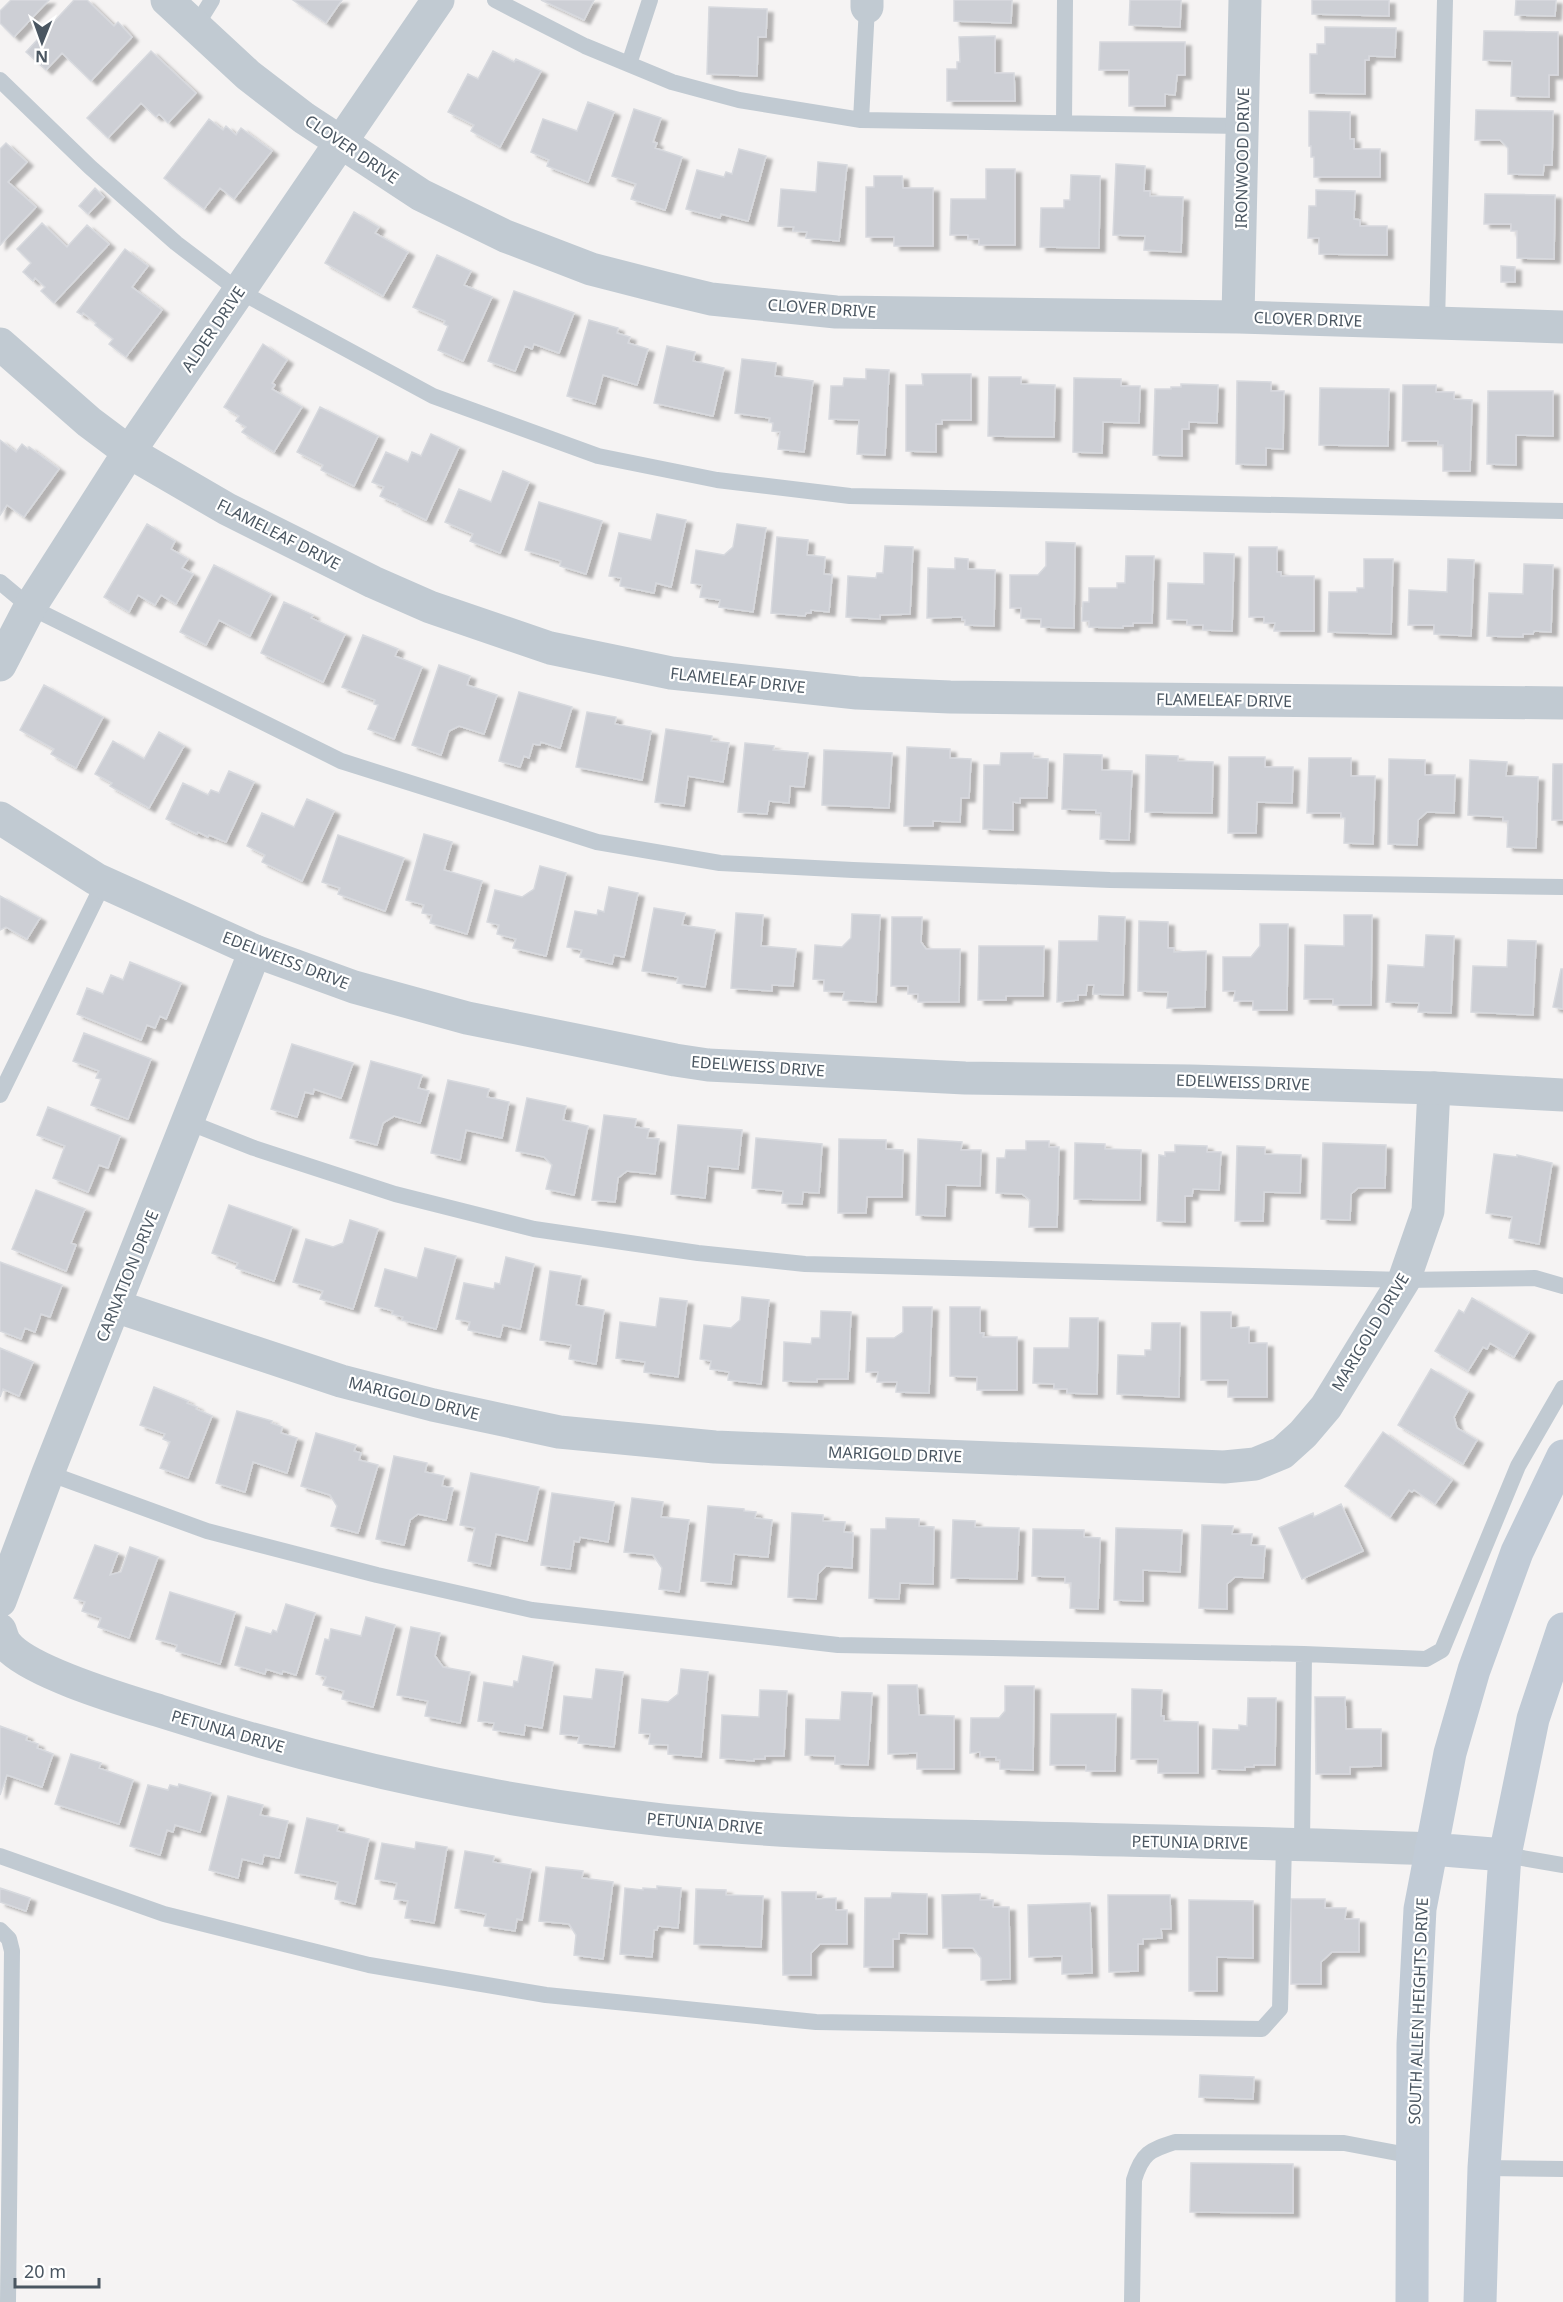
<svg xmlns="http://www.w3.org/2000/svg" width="1563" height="2302" viewBox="0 0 1563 2302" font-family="'Noto Sans',sans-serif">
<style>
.building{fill:#cdcfd5;stroke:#d7d9de;stroke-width:1.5;filter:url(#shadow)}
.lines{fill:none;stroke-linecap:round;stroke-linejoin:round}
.service{stroke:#c1cad2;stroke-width:16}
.minor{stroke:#c1cad2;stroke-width:33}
.tertiary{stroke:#c1cad2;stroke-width:33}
.secondary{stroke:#c1cbd6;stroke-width:33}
.labels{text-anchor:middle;stroke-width:4.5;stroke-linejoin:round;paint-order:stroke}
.street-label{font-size:16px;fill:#4a5661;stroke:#fff}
</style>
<defs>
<filter id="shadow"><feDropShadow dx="6" dy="4" stdDeviation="1.5" flood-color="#0004"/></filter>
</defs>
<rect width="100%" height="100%" fill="#f5f3f3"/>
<!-- building -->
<path class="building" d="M11,0H49L14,37L0,23V11Z
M74,0H87L114,26L118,22L132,37L91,81L62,53L46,70L26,52Z
M293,0H342L326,23Z
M541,0H594L584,20Z
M954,0H1012L1011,23L954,21Z
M1130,0H1181L1180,27L1129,25Z
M1312,0H1389V16L1312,14Z
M1516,0H1556L1555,16L1515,15Z
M709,7L767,9L766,37H758L757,76L707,74Z
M1325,27L1396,28L1395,57L1369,56V60H1365V94L1310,93V54H1317V44H1325Z
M1484,31L1558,32V75H1549V97L1511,96L1512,61L1483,60Z
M995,36V73H1014L1015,101H947V69H957V62H960L959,37Z
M1100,42H1185V75H1177L1175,95L1165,94V106H1129V70H1099Z
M151,51L196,93L168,123L159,114L156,117L141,103L108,138L87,118Z
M493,51L514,62L516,59L541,71L500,147L471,131L474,125L448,112L468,74L478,79Z
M588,102L614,112L588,182L547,166L549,160L531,152L543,119L577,131Z
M634,109L661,118L653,142L657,143L655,148L682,157L665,210L631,199L636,184L612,176Z
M1476,110L1553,111L1552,165H1544L1543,175L1508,174V148L1500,140H1475Z
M1309,111L1350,112V139H1354V149H1380V177H1314V157H1311V146H1309Z
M209,119L223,130L226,126L236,135L241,128L272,151L234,199L220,188L204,209L164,178Z
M6,143L27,162L8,182L36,207L0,245V149Z
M739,149L766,156L748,221L721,214L720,218L686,209L697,170L724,177L726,172L732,174Z
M818,162L847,165L839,241L806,238L807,232L793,231L794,227L778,226L781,189L816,192Z
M1116,164L1145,166L1144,191H1150V196L1183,197L1181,252L1144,250L1145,236L1113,235Z
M986,169H1015V245H979V239H968V235H950L951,199H986Z
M1071,175L1100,176L1099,248L1040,247L1041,208H1064V200H1070Z
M874,176H902L903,188H933V246H894V237H866V187H874Z
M95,188L104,197L88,214L79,206Z
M1316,190L1355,191L1354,219L1360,220V226H1387V255L1319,254V238H1308L1309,206H1316Z
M1485,194L1555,195L1554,259L1517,258V231H1511V224H1484Z
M354,212L379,227L375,233L408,252L383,296L325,263Z
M42,223L67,247L87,225L109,244L54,303L41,291L45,287L35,278L33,281L23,272L31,263L17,249Z
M125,249L148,266L132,287L162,310L126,357L109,344L113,339L95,325L96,323L83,313L82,315L77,312Z
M437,255L471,271L464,285L492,297L463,361L438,350L448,326L444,324L445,321L413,307Z
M1501,266L1515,267V282H1501Z
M514,291L574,313L559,353L534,344L532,349L525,346L515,371L488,361Z
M589,320L618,328L617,333L630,337L628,343L648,349L637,385L603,375L595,404L567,396Z
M263,344L287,360L272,383L275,385L272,389L302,407L274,452L242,432L246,427L236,421L239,416L224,407Z
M667,346L695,352L693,361L724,368L713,416L654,403Z
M742,359L776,363L775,376L813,381L804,452L778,449L780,432L772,431L773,423L769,422L770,418L735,413Z
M866,369L889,370L885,455L857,454L859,420L829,419L831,386H843L844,378L866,379Z
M922,374H971V420H942V424H936V452L906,451V385H923Z
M989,377H1021V384L1055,385L1054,437L988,436Z
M1074,378L1121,379V386H1140L1139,423L1103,422L1102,453L1073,452Z
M1237,381L1271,382V391H1284L1283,449L1266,448V465L1236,464Z
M1181,384L1218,385L1217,423L1189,422V429H1182V456L1153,455L1155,389H1171V387H1181Z
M1403,385H1436V392H1454V399L1472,400L1470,471H1443V445H1438V441H1402Z
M1320,388L1389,389L1388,446L1319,445Z
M1488,391H1553V436L1516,435V465L1487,464Z
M320,407L378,436L354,486L321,470L323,465L297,452Z
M431,434L459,447L426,520L397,506L398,504L380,496L384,487L372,482L386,452L408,462L412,452L421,456Z
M0,440L16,452L22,444L28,449L29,447L59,469L24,517L7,505L0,515Z
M503,471L529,482L500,553L470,541L473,534L445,522L459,489L491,502Z
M539,502L602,521L586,574L560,566L561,561L525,550Z
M657,514L686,520L671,587L656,583L654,593L620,586L621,578L609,576L619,533L651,540Z
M147,524L175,541L171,549L188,559L182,568L193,574L176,604L161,595L155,605L138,595L129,612L104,597Z
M737,524L766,528L753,612L719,607L720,600L700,597L702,585L691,583L696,550L724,555L733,547Z
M777,537L808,540L807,555L825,557L824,574L832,575L829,612L811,610V613H806L805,616L771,613Z
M1046,542L1075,543L1074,628L1041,627V619L1021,618V608H1010V575H1038L1046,566Z
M885,546L913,547L910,614L880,615V619L846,617L848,576L876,578L877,573H883Z
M1249,547H1277V572H1281V576H1314V631H1274L1275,623H1264V617H1249Z
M1204,553L1234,554L1232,631L1203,630V625H1187V620L1167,619L1168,583L1204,584Z
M1126,556H1154L1152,623H1133V626H1123V628L1089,627V621H1082L1083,602H1089V588H1117V583H1125Z
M955,558L968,559V569L995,570L994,626L965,625V620H962V617L927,618L928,568L955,569Z
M1364,559H1393L1391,634L1328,632L1329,592H1357V588H1364Z
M1448,559L1474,560L1471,636L1434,634V625H1408L1409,590L1447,592Z
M1524,564L1553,565L1551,632L1534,631L1533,634H1523V637L1487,636L1489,593L1523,594Z
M214,565L271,594L250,636L219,620L206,645L180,632Z
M284,602L313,615L311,618L345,634L323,682L261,653Z
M363,635L398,649L395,656L422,667L394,739L368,729L378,705L374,704L375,700L342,687Z
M439,665L470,676L467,685L497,695L484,734L459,726L449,731L441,755L412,745Z
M44,685L103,717L76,768L51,754L54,749L20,730Z
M519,692L572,707L560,748L541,742L540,745L533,744L529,758L524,756L520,767L499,761Z
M587,712L616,717L615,724L651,731L642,780L576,767Z
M666,729L712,736L711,741L729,743L723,782L688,776L684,806L655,802Z
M159,732L184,746L149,808L110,786L112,783L95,774L113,741L144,759Z
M745,743L774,746L773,750L808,753L804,787L790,786L789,803L769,801L767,814L738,812Z
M907,747L950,749V758L971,759L969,798H961L960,822L933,821V826H904Z
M824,750L892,753L889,808L822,805Z
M1001,753H1033V758L1048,759L1047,798H1020V803L1013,802V830L983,829L984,765H1000Z
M1064,754L1102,755V770L1132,771L1129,840L1100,839L1101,813H1096V810L1062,809Z
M1146,755L1178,756V761L1213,762L1212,813L1145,812Z
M1229,757H1265V767H1293L1292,803L1257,802L1256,833H1228Z
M1309,758H1351V776H1375L1373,844L1344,843L1345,818L1341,817V813H1307Z
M1389,759L1425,760V775H1455L1454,813L1427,812L1418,820L1417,845L1388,844Z
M1470,760L1507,762L1506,776L1538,777L1536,848L1507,847L1508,821H1503V817L1468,815Z
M1553,764H1563V820H1552Z
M229,771L254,782L226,842L209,835L208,837L198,832L197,834L166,819L183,783L208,795L211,790L219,793Z
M307,799L334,811L302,881L262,862L265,855L247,846L262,813L294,827Z
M424,834L452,842L444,870L482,881L467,934L430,923L432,915L422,913L424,905L406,900Z
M338,835L404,858L385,911L338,894L340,888L322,882Z
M540,866L566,873L546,956L513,948L516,939L497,934L499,925L487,922L495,890L522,897L534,889Z
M609,887L638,893L624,957L614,955L612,964L580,957L582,950L567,947L575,911L597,915L598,910L604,912Z
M0,896L40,918L27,939L6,927L0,930Z
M654,908L685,913L682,925L715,930L705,987L677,983L678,977L642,971Z
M736,913L763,915L761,946L796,949L793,986L772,985V991L731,988Z
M852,914L880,915L876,1002L843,1000L844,992L824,991V980L813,979L815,945L842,947L851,938Z
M1344,915H1372L1371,1005H1333V999H1304L1305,945L1344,946Z
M1099,916L1125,917L1123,995L1093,994L1094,985H1087L1086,995H1078V1000L1057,1002L1059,941H1098Z
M892,917H922L921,942L926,949H960L959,1002H918V994H908V986H891Z
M1139,921L1168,922V948H1174V952L1206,951L1205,1007L1167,1008L1168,992L1138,991Z
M1260,924H1288L1287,1010H1253V1001H1234L1235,991H1223V957H1251L1260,946Z
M1426,935L1454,936L1451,1013L1418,1012L1419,1003L1386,1002L1388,965L1424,967Z
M1508,940L1536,941L1533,1015L1471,1012L1473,966L1507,967Z
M979,946H1044L1043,996H1006V1000H978Z
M130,962L181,983L166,1019L160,1016L155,1028L147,1025L141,1040L77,1014L87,988L103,994L111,975L123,980Z
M1561,969H1563V1009L1553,1007Z
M84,1033L151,1059L128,1119L91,1105L101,1079L96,1078L99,1071L73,1061Z
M292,1044L353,1063L341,1098L314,1089L313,1094L305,1092L297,1117L271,1109Z
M371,1061L422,1075L418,1088L429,1091L420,1123L394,1116L383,1123L377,1145L350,1138Z
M448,1080L489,1089L487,1097L509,1102L502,1138L466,1130L460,1160L431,1153Z
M527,1098L566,1106L563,1120L588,1126L574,1195L546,1189L552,1165L544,1157L516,1151Z
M48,1107L120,1136L108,1168L99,1165L88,1192L53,1178L65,1146L37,1135Z
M604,1115L636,1119L635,1127L649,1129L647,1138L659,1139L655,1174L627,1171L618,1178L615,1202L592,1200Z
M678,1125L742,1130L738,1169L708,1166L705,1198L671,1194Z
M756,1138L822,1144L819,1193L803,1192L802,1204L782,1203L783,1191L752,1188Z
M839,1139L886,1140V1149L903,1150L902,1197H867L866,1213H838Z
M918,1139L962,1142L961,1150H981L980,1186L946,1185L945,1216L916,1215Z
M1026,1141H1049V1147H1059L1057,1227H1029L1030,1200L1022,1194L996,1193L997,1158H1005L1006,1150H1026Z
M1075,1143L1105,1144V1149L1141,1150L1140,1200L1074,1199Z
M1323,1143L1386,1145L1385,1188H1358L1351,1194L1350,1220L1321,1219Z
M1175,1145L1207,1146V1152H1221L1219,1190L1193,1189L1192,1196H1185V1222L1157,1221L1159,1155L1165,1156V1152H1175Z
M1237,1146L1265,1147V1154L1301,1155L1300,1193L1264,1192L1263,1221H1235Z
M1494,1154L1517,1157V1155L1552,1163L1539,1244L1509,1238L1512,1217L1486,1213Z
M36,1190L85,1209L71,1243L76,1245L66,1271L12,1249Z
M229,1205L292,1227L274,1281L236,1268L238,1263L212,1253Z
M350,1220L378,1229L353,1309L320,1299L323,1291L293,1282L306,1239L333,1247L343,1243Z
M425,1248L456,1256L436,1329L402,1320L403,1317L392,1314L393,1311L375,1306L385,1269L417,1278Z
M506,1257L534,1264L520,1329L503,1325L500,1337L468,1330L470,1322L456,1319L464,1283L494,1289L495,1283L500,1284Z
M0,1262L62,1285L50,1317L41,1314L35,1332L25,1328L21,1339L0,1331Z
M550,1271L581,1276L576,1305L604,1310L596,1364L569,1359L571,1345L540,1340Z
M742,1297L769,1300L761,1384L728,1380L729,1372L710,1369L711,1361L700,1359L704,1325L731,1328L740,1320Z
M660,1298L687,1301L678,1377L644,1372L645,1362L616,1358L620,1322L656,1327Z
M1472,1298L1529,1332L1514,1357L1490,1343L1487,1349L1483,1347L1468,1371L1435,1351L1459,1310L1464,1313Z
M903,1307H932L929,1393L896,1392L897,1382H877L878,1372H866L867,1338H894L903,1332Z
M950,1307H980V1333H984L983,1337H1017V1390H977V1377L950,1376Z
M821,1311L851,1312L848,1379H817V1382L783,1381L784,1342L811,1344L812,1338H820Z
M1201,1312H1231V1328L1249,1327V1343H1267V1397H1228V1380H1201Z
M1070,1318H1098L1097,1394L1067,1393V1389H1054V1384L1033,1383L1034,1348H1069Z
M1152,1323H1180L1179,1397L1117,1394L1118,1355L1145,1356V1350H1151Z
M0,1348L33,1362L19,1396L3,1389L0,1397Z
M1431,1369L1468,1391L1454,1417L1457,1428L1477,1440L1463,1464L1398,1425Z
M154,1387L188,1401L187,1403L197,1407L196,1409L212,1416L188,1478L160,1468L170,1442L163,1439L165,1434L140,1425Z
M237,1411L272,1421L271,1423L282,1427L281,1433L297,1438L287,1473L253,1462L245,1492L216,1483Z
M1383,1432L1452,1480L1435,1504L1414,1490L1412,1492L1409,1490L1390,1517L1345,1486Z
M316,1433L356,1445L354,1451L361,1453L359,1460L378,1465L358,1533L331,1526L337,1506L330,1495L301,1486Z
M394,1456L427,1463L425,1472L444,1476L442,1486L453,1488L446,1520L418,1514L410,1520L404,1545L376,1539Z
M471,1473L539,1487L527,1541L496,1534L490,1566L468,1561L475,1528L460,1525Z
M552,1493L614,1502L608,1542L580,1537L579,1542L574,1541L570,1569L541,1565Z
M632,1498L663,1502L661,1517L689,1520L679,1592L659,1589L662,1568L653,1555L624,1552Z
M1341,1504L1363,1551L1302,1579L1279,1528L1313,1513L1314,1517Z
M708,1506L744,1509V1511L756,1512L755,1518L772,1520L768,1557L734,1554L731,1584L701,1581Z
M792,1513L823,1515V1521L845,1522L844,1532L853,1533L852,1568L826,1566L818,1574L816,1599L788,1597Z
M886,1518L919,1519V1526L934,1527L933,1584L900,1583L899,1599L869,1598L871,1529H886Z
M953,1520L975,1521V1527L1019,1528L1017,1579L951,1578Z
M1202,1525L1233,1526L1232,1534H1252L1251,1545L1265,1546L1263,1578L1235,1577L1227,1584V1609L1199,1608Z
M1116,1528L1182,1530L1180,1572L1143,1570V1601L1114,1600Z
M1033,1529L1084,1530V1537L1100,1538L1098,1609L1070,1608L1071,1583H1065V1577L1032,1576Z
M95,1545L118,1553L110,1575L121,1572L130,1547L158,1557L129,1638L98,1627L101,1618L82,1611L85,1602L74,1598Z
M170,1592L235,1612L220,1664L176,1651L177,1645L156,1639Z
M286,1604L315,1613L296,1675L283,1671L282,1674L266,1669L265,1674L235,1665L246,1627L271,1634L273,1630L277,1632Z
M366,1617L395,1625L373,1707L342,1699L344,1691L323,1685L326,1677L316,1674L325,1639L329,1640L331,1629L361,1636Z
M411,1627L440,1633L435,1656L443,1667L470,1672L460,1723L425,1716L428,1701L397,1695Z
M523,1656L553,1662L542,1728L525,1725L524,1735L493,1730L494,1723L478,1721L484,1682L513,1687L514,1681L518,1682Z
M596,1669L623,1672L614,1747L578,1743L579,1736L560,1734L564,1696L592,1699Z
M681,1669L708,1672L701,1757L668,1754V1745L649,1744L650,1734L639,1733L642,1699L668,1702L678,1694Z
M888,1685H917L919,1715L954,1716V1769H917V1753L888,1754Z
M1005,1686H1034L1033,1770L1000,1769V1760H996V1757H980V1752L970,1753L971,1718H999L1005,1711Z
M1132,1689L1162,1690L1161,1716H1164V1721L1198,1722V1773H1158V1759H1131Z
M760,1690L787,1691L784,1756H765V1759H754V1761L720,1758L722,1715L759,1717Z
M842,1692L872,1693L868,1765L835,1764V1756L805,1755L806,1719L840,1720Z
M1315,1697H1345L1346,1729H1381V1766L1350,1767V1774H1316Z
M1248,1698H1276L1275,1765H1254V1767H1245V1770L1212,1769L1213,1729L1239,1730V1725L1247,1726Z
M1051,1714H1116L1115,1771H1086V1765H1050Z
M0,1726L27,1736L26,1740L38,1744L37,1748L53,1754L42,1787L7,1775L0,1795Z
M71,1754L101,1763L99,1768L133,1780L119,1824L55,1804Z
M179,1784L211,1793L200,1832L175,1825L173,1832L167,1830L160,1855L130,1846L148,1785L168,1790L170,1785L178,1787Z
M228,1796L263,1805L260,1815L288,1821L279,1858L264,1855L262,1864L242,1859L238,1878L209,1870Z
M307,1818L338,1825L337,1831L369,1839L355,1904L335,1899L338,1882L295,1873Z
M416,1842L447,1847L434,1923L405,1918L408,1901L394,1899L397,1883L375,1879L382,1843L415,1849Z
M465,1851L494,1856L493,1862L531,1869L522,1920L517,1919L515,1931L484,1926L486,1914L455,1908Z
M546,1867L583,1871L582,1878L613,1882L603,1959L574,1955L576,1935L569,1924L539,1921Z
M657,1886L681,1888L678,1928L658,1926L657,1930H654L652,1957L620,1954L625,1888L643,1890V1888L657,1889Z
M0,1888L30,1898L26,1911L0,1902Z
M696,1889L726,1890V1895L763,1896L761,1947L694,1944Z
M782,1892H816V1899L836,1898V1910H847V1944H820L811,1953V1975H783Z
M892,1893L927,1894V1934L899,1933V1939H893V1967H864L865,1898H891Z
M980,1894V1900H993V1907H1009L1010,1979L981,1980V1958L973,1948H943L942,1895Z
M1108,1895H1170L1171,1929H1161L1162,1938L1143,1939V1944H1138V1971L1109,1972Z
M1291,1899H1325V1908H1346L1345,1919H1359V1952H1332L1321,1962V1984H1291Z
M1189,1900L1253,1901V1958L1217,1957V1991H1189Z
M1090,1903L1092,1973L1062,1974V1956L1029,1957L1028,1905Z
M1200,2075L1254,2077L1253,2099L1199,2097Z
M1191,2163L1293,2164V2213L1190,2212Z"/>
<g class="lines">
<!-- service -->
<path class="service" d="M495,0L585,46L672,82L739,100L861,120L1242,126
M196,26L212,0
M629,64L650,0
M0,80L90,167L176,243L239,291L433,396L598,456L717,480L850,496L1563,511
M861,120L867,7
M1064,123L1065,0
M1437,323L1445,0
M0,582L30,607L341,761L597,842L720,863L853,870L1110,880L1563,887
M0,1095L104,882
M188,1122L254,1148L395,1194L534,1229L698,1253L805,1264L1404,1280L1535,1278L1563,1286
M48,1473L207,1531L377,1575L532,1610L838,1645L1304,1654L1426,1659L1442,1650L1518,1466L1563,1388
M1302,1845L1304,1654
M1505,1855L1563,1865
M0,1856L164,1914L369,1965L546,1995L816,2022L1262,2029L1280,2009L1284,1844
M0,1930L9,1939L12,1951L8,2302
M1484,2168L1563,2169
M1132,2302L1134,2180C1142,2153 1150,2150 1175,2142L1344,2143L1413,2156"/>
<!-- minor -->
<path class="minor" d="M167,0L248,75L304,118L421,195L505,236L591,269L665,288L711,299L836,312L1238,317L1563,327
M867,7V0
M1238,317L1245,0
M0,344L89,422L129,452L227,509L373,582L430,607L550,648L671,673L857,693L950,697L1563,703
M0,665L30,607L129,452L438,0
M115,1306L341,1381L433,1405L559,1432L715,1447L1224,1467L1255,1464L1282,1453L1303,1434L1326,1407L1404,1280L1428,1211L1434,1088
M0,1601L48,1473L255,951
M0,1630C2,1635 3,1640 6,1644C28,1672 124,1700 160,1711C340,1769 527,1809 715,1825C809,1834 902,1835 996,1837C1141,1841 1286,1843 1431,1849"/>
<!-- tertiary -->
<path class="tertiary" d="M0,818L96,879L255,951L354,987L467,1018L675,1060L708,1065L965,1078L1191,1081L1434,1088L1563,1095"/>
<!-- secondary -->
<path class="secondary" d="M1431,1849L1505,1855
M1412,2302L1413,2044L1420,1909L1450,1753L1474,1670L1517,1552L1563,1456
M1480,2302L1484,2168L1505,1855L1533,1719L1563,1629"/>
</g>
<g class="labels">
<!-- street labels -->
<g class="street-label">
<text transform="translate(352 149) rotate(34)" y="6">CLOVER DRIVE</text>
<text transform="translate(1242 158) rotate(-89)" y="6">IRONWOOD DRIVE</text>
<text transform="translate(822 308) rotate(4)" y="6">CLOVER DRIVE</text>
<text transform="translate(1308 319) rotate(2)" y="6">CLOVER DRIVE</text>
<text transform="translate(213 329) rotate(-56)" y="6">ALDER DRIVE</text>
<text transform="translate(279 534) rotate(27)" y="6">FLAMELEAF DRIVE</text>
<text transform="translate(738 680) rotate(6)" y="6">FLAMELEAF DRIVE</text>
<text transform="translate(1224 700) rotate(1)" y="6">FLAMELEAF DRIVE</text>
<text transform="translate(286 960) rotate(21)" y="6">EDELWEISS DRIVE</text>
<text transform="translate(758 1066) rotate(4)" y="6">EDELWEISS DRIVE</text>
<text transform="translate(1243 1082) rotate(2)" y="6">EDELWEISS DRIVE</text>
<text transform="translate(127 1276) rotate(-68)" y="6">CARNATION DRIVE</text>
<text transform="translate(1370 1332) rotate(-59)" y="6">MARIGOLD DRIVE</text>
<text transform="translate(414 1398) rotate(14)" y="6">MARIGOLD DRIVE</text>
<text transform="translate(895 1454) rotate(2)" y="6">MARIGOLD DRIVE</text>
<text transform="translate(228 1731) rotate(16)" y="6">PETUNIA DRIVE</text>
<text transform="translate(705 1823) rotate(5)" y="6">PETUNIA DRIVE</text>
<text transform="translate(1190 1842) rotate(1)" y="6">PETUNIA DRIVE</text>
<text transform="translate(1418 2011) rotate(-88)" y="6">SOUTH ALLEN HEIGHTS DRIVE</text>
</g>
</g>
<!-- north arrow -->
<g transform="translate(42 42) rotate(181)" stroke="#ffffff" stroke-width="4.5" paint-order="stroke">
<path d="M0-4.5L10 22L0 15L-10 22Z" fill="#4a5661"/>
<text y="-9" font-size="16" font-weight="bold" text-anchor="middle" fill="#4a5661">N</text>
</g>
<!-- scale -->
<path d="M15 2278v9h84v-9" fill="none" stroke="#4a5661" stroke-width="3"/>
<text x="24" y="2278" font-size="18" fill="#4a5661" stroke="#ffffff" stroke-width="4.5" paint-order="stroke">20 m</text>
</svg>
